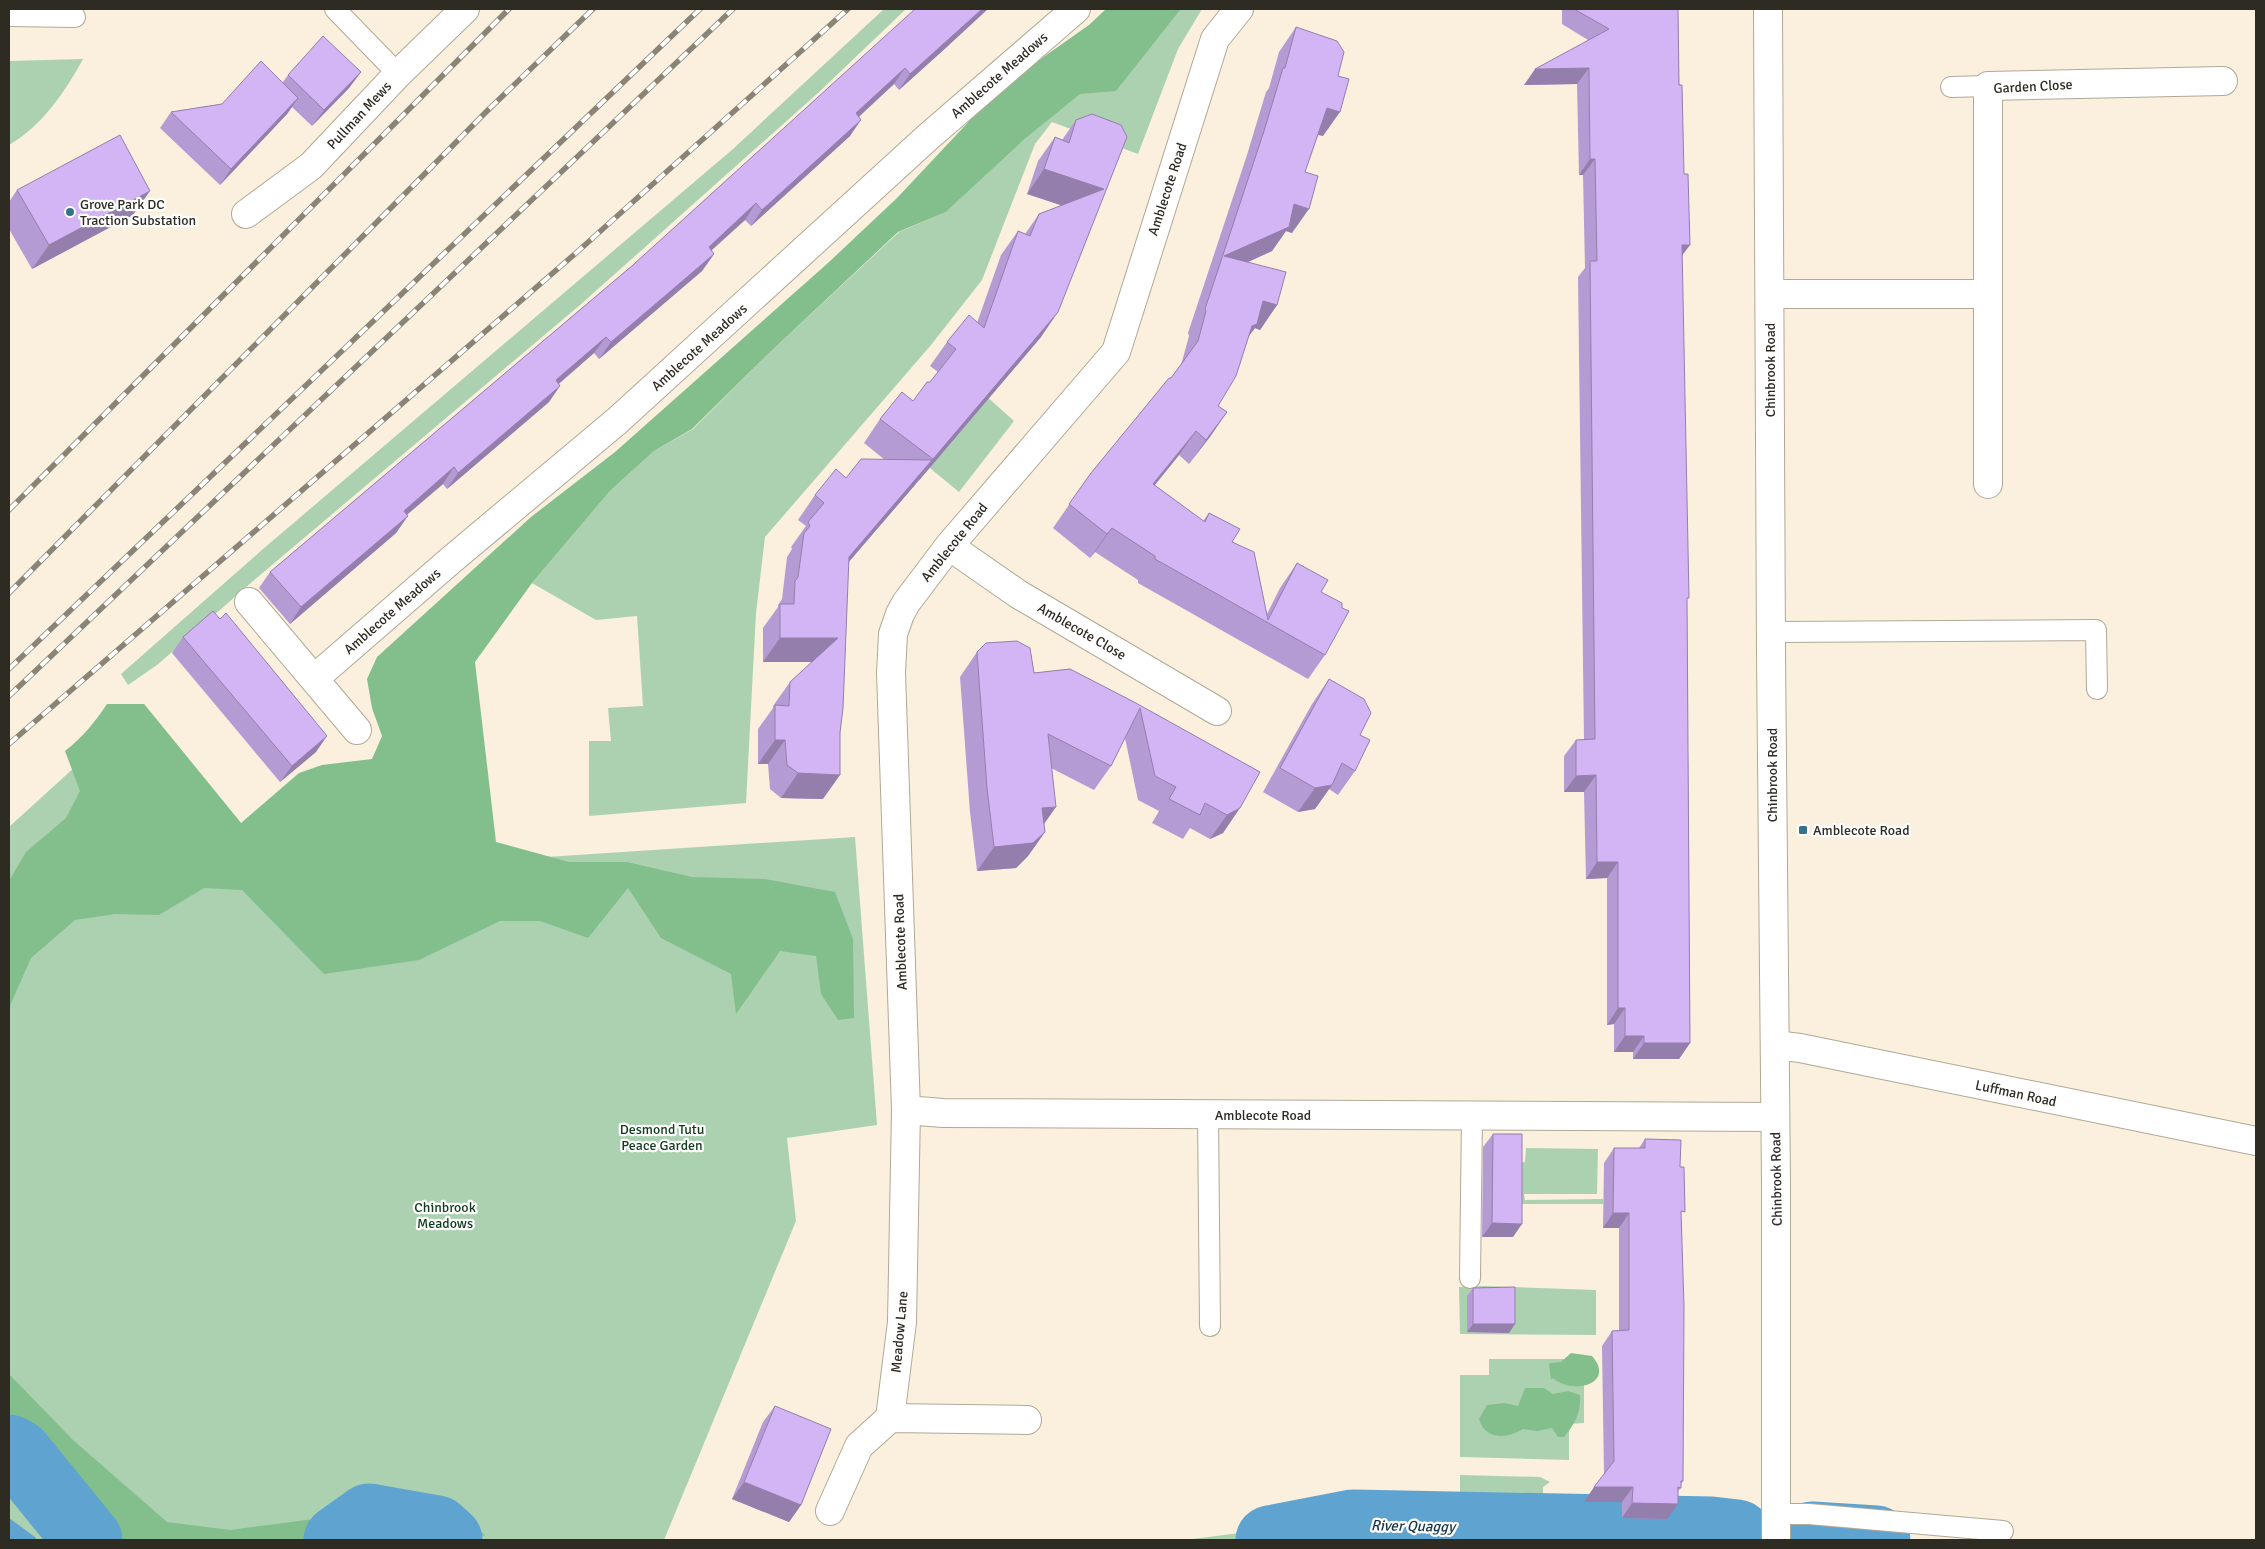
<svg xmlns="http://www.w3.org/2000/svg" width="2265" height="1549" viewBox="0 0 2265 1549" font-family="Signika,sans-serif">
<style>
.green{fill:#acd1b1}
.forest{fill:#82bf8c}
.water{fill:#5fa3d0}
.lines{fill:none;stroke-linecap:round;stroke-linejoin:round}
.river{stroke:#5fa3d0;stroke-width:69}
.service-casing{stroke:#b1a896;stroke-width:22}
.minor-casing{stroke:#b1a896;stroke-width:30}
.secondary-casing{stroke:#b1a896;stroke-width:30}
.service{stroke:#fff;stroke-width:20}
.minor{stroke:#fff;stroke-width:28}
.secondary{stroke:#fff;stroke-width:28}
.rail-casing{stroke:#8a8477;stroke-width:5.5}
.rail{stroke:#fefefe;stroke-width:4;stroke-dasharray:11;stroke-linecap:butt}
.wall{fill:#b59bd3}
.shaded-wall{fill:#947eac}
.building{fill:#d3b4f5;stroke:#947eac}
.poi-dot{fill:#357188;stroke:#fefefe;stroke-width:2}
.labels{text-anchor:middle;stroke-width:4.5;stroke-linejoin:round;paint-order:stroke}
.street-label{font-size:14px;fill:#2e2b23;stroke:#fefefe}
.poi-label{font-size:14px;fill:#2e2b23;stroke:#fefefe;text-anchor:start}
.park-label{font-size:14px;fill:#0f3c1b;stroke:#fefefe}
.water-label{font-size:15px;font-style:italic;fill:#18374a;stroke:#fefefe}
</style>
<rect width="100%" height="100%" fill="#faf0dd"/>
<!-- green -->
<path class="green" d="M884,9H906L818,93L580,305L253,581L157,665L128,685L121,674L263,549L733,149Z
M1181,9H1202L1178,49L1138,154L1052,122L1035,144L982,280L931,345L765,537L756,613L746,803L589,816V741H611L608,708L643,706L637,616L596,620L532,583L610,491L654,451L693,429L766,356L899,232L946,212L1026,138L1080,93L1116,90Z
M83,59C65,92 42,126 9,145V61Z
M985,395L1014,421L959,492L925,464Z
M144,704L241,823L483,861L855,837L877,1125L787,1138L796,1221L664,1540H9V827Z
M1526,1148L1598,1149L1597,1194H1524L1525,1200L1603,1199V1204H1513V1163L1525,1162Z
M1484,1286L1596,1290V1335L1460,1334L1459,1287Z
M1489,1359H1584V1423L1569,1424V1460L1460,1457V1375H1489Z
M1460,1475L1540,1477L1550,1482L1543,1487V1499L1547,1503H1588L1603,1509V1518L1460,1514Z
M1328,1522L1343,1540H1184Z"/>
<!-- forest -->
<path class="forest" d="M1106,9H1181L1116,91L1080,94L1026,138L946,212L898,232L766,356L692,429L654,451L610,491L532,583L475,662L496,842L569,862H627L692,877L765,879L835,892L853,939L854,1018L838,1020L821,994L816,956L780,951L736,1014L731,974L661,938L628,888L588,938L540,921H500L419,960L324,974L242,890L204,888L159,915L115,914L75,920L31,958L9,1008V881L26,852L66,818L80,791L65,751C83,737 95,722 107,704H144L241,823L299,773L322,765L372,759L382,736L372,708L367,679L377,657L531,517L615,452L828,263L897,198L975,115L1035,63L1089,25Z
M1571,1353L1592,1356C1616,1383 1574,1396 1553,1378L1551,1380L1549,1363L1561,1362Z
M9,1374L73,1440L167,1522L230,1530L337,1516L394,1506L454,1510L485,1535L476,1540H113L46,1468L9,1480Z
M1525,1388H1544L1553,1394L1568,1391L1580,1395C1581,1414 1575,1423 1564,1437H1558L1552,1428L1537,1431L1523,1429C1507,1439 1485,1440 1479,1419L1487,1405L1504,1403L1518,1406Z
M1337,1531H1353L1365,1540H1314L1328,1533Z"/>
<!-- water -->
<path class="water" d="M9,1518L35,1537L37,1540H9Z"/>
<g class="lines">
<!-- river -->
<path class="river" d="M9,1449L18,1454L88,1540
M1812,1536L1876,1540
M338,1540L369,1518L437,1530L448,1540
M1270,1540L1353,1524L1711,1531L1737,1534"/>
<defs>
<path id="service" d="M335,9L398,74
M9,16L75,17
M1951,87L1988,86
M1771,632L2096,630L2097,689
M1208,1114L1210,1326
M1470,1278L1472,1116
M1777,1514H1809L2003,1531"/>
<path id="minor" d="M1239,9L1215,39L1116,352L949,546L906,603L900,614L893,634L891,673L906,1110L943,1113L1775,1117
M246,214L311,166L398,74L465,9
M1770,294H1987
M1988,484V86L2223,81
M949,546L1018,594L1217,711
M249,602L357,730
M315,678L451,560L617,421L928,137L1076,9
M1775,1045L1800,1048L2256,1141
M906,1110L902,1322L890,1418L1027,1420
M830,1511L859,1446L890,1418"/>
<path id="secondary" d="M1768,9L1771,653L1776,1183V1540"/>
</defs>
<!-- service casing -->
<use href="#service" class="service-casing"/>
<!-- minor casing -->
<use href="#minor" class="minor-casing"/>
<!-- secondary casing -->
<use href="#secondary" class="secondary-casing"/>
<!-- service -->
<use href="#service" class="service"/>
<!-- minor -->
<use href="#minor" class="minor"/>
<!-- secondary -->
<use href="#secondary" class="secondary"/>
<defs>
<path id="rail" d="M9,510L509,9
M9,593L487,111L593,9
M9,669L700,9
M9,696L733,9
M9,744L576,253L848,9"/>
</defs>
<!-- rail casing -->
<use href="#rail" class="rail-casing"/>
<!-- rail -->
<use href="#rail" class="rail"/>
</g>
<!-- wall -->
<path class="wall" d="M1562,9H1678L1687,600L1690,1043L1679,1059H1633V1052H1614V1024L1607,1025V878L1586,879L1584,792H1564V756L1576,740H1584L1578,277L1585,268L1583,175H1579L1577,84L1524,85L1588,40L1562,24Z
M896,27L949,45L899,90L894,84L859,117L850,136L751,226L745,220L711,251L714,254L702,271L599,359L594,353L559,384L549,402L447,489L443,484L407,515L396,533L290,624L259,588L270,572L633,265Z
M1296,27L1323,136L1318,135L1305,172L1292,233L1286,231L1272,251L1248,262L1277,305L1260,330L1255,328L1249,335L1218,406L1227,412L1189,464L1179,455L1155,485L1203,521L1209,513L1232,542L1267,614L1280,588L1297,563L1321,592L1325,655L1308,679L1138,583V580L1095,552L1090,558L1053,528L1091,473L1171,378L1181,365L1189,336L1188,333L1247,155L1266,92L1269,88L1279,52Z
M361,72L349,88L312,126L292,107L287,114L220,185L160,128L171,112L222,104L283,82L288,75Z
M1076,120L1041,337L849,562L823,799L781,798L770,789L768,764H758V729L773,708V706L790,682L812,662H763V628L778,607V605L782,599L787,557L792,549L791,547L806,526L798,520L815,495L846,478L885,460L864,443L880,419L913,401L930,382L938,372L930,366L947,342L977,323L1001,255L1018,231L1025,234L1039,214L1062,205L1027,194L1038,161L1055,137L1062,140Z
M17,190L133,215L32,269L9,229V202Z
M183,637L316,752L280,782L172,653Z
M977,652L1034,673L1070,669L1260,772L1223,833L1210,839L1190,828L1183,839L1152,823L1159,811L1138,800L1125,738L1111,766L1094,790L1051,768L1044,825L1045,832L1028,856L1016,868L977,871L970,812L960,677Z
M1329,679L1360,735L1355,771L1338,795L1329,789L1315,809L1298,812L1263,792L1312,704Z
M1493,1134L1513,1237H1482L1483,1147Z
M1645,1139L1680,1167L1683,1481L1681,1484V1488L1678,1491L1667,1519L1622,1518V1502H1584L1604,1475L1602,1346L1612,1331L1619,1330V1228H1603L1604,1163L1614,1148H1639Z
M1473,1288L1509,1333L1467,1332V1296Z
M775,1406L801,1505L789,1522L732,1499L763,1422Z"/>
<!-- shaded-wall -->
<path class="shaded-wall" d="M982,9H988L949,45L899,90L910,74Z
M905,68L894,84L844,130L856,113Z
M1589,68L1577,84L1524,85L1535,69Z
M361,72L349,88L312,126L324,110Z
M298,98L287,114L220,185L231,169Z
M1327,108L1340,112L1323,136L1310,132Z
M861,120L850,136L751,226L762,210Z
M1590,159H1595L1583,175H1579Z
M1044,169L1104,189L1087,214L1027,194Z
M150,191L133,215L32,269L49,245Z
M756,203L745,220L697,263L709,247Z
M1294,204L1309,209L1292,233L1286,231L1272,251L1215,277L1224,256Z
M1682,245H1690L1678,261Z
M714,254L702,271L599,359L611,342Z
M1263,301L1277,305L1260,330L1255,328L1240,348Z
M1058,312L1041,337L916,484L933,459Z
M606,337L594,353L544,396L556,380Z
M560,386L549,402L447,489L458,473Z
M1227,412L1210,437L1189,464L1206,440Z
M1196,431L1179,455L1136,508L1153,484Z
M932,460L915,485L832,581L849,557Z
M454,467L443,484L392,527L404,511Z
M408,516L396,533L290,624L301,607Z
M1112,528L1095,552L1090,558L1107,534Z
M780,638H838L821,662H763Z
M327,736L316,752L280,782L292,766Z
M775,740H785L768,764H758Z
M798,773L840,775L823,799L781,798Z
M1596,775L1584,792H1564L1576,776Z
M1332,785L1315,809L1298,812L1315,788Z
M1056,807L1039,831L1042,808Z
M1240,808L1223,833L1210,839L1227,815Z
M1045,832L1028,856L1016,868L977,871L994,847Z
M1597,862H1618L1607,878L1586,879Z
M1618,1008H1625L1614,1024L1607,1025Z
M1625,1036H1644L1633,1052H1614Z
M1644,1043H1690L1679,1059H1633Z
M1613,1213H1629L1619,1228H1603Z
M1492,1223L1522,1224L1513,1237H1482Z
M1473,1324H1515L1509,1333L1467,1332Z
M744,1482L801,1505L789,1522L732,1499Z
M1594,1487H1633L1622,1502H1584Z
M1632,1503L1678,1504L1667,1519L1622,1518Z"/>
<!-- building -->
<path class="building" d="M915,9H982L910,74L905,68L856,113L861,120L762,210L756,203L709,247L714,254L611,342L606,337L556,380L560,386L458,473L454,467L404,511L408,516L301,607L270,572L633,265Z
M1574,9H1678L1679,85H1682L1684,174H1688L1690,245H1682L1689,598H1687L1690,1043H1644V1036H1625V1008H1618V862H1597L1596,775L1576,776V740L1595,739L1590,261H1597L1595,159H1590L1589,68L1535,69L1609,29Z
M1296,27L1337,41L1344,52L1338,76L1349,79L1340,112L1327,108L1305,172L1318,176L1309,209L1294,204L1289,227L1224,256L1286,272L1277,305L1263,301L1257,324L1252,326L1236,376L1218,406L1227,412L1206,440L1196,431L1153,484L1205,522L1209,513L1240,529L1232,542L1254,552L1268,620L1297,563L1328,580L1321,592L1342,603V608L1349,611L1325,655L1155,559V556L1112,528L1107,534L1069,504L1091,473L1169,378H1171L1198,341L1206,311L1205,309L1264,131L1283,68H1285Z
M323,36L361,72L324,110L288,75Z
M261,61L298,98L231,169L171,112L222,104Z
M1092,114L1121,125L1127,137L1058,312L933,459L880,419L902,392L913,401L927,382H930L956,349L947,342L969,315L984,328L1018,231L1030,236L1039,214L1104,189L1044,169L1055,137L1069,143L1076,120Z
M120,135L150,191L49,245L17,190Z
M861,459L932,460L849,557L843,708L840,733V775L798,773L787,765L785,740H775V705L789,706L790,682L838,638H780V604H794L795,581L798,577L804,533L810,526L808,522L824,503L815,495L836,469L846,478Z
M213,611L220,619L226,613L327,736L292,766L183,637Z
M1017,641L1030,648L1034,673L1070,669L1134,702L1260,772L1240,808L1227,815L1205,803L1200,815L1169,799L1176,787L1155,776L1140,708L1111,766L1048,734L1056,807L1042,808L1045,832L1033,843L994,847L987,788L977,652L986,643Z
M1329,679L1364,699L1371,713L1360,735L1370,740L1355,771L1342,763L1332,785L1315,788L1280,768Z
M1493,1134H1522V1224L1492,1223Z
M1645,1139L1681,1140L1680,1167H1684L1685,1212L1681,1211L1684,1306L1683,1481H1681V1488L1678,1487V1504L1632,1503L1633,1487H1594L1614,1461L1612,1331L1629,1330V1213H1613L1614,1148H1645Z
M1515,1287V1324H1473V1288Z
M775,1406L831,1429L801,1505L744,1482Z"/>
<!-- markers -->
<g class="poi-dot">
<circle cx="70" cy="212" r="5"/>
<rect x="1798" y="825" width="10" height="10" rx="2.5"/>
</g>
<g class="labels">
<!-- street labels -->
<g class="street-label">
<text transform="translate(999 75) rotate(-41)" y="5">Amblecote Meadows</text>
<text transform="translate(2033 86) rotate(-3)" y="5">Garden Close</text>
<text transform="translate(359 115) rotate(-47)" y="5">Pullman Mews</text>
<text transform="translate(1167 189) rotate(-72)" y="5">Amblecote Road</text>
<text transform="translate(699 347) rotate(-42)" y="5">Amblecote Meadows</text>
<text transform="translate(1770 370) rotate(-90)" y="5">Chinbrook Road</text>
<text transform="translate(954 542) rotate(-51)" y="5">Amblecote Road</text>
<text transform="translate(392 611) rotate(-41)" y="5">Amblecote Meadows</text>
<text transform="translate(1082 631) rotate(30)" y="5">Amblecote Close</text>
<text transform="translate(1772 775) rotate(-90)" y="5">Chinbrook Road</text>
<text transform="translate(900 942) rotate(-92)" y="5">Amblecote Road</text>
<text transform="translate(2016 1093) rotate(12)" y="5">Luffman Road</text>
<text x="1263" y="1120">Amblecote Road</text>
<text transform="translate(1776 1179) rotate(-91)" y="5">Chinbrook Road</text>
<text transform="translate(899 1332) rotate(-85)" y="5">Meadow Lane</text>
</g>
<!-- poi labels -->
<g class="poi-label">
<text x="80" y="209">Grove Park DC<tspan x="80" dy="16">Traction Substation</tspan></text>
<text x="1813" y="835">Amblecote Road</text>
</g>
<!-- park labels -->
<g class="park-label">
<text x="662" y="1134">Desmond Tutu<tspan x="662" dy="16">Peace Garden</tspan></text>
<text x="445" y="1212">Chinbrook<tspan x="445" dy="16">Meadows</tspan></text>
</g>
<!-- water labels -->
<g class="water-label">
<text transform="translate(1413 1526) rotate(1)" y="5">River Quaggy</text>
</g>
</g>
<!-- border -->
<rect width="2265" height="1549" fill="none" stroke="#2e2b23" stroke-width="20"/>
</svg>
